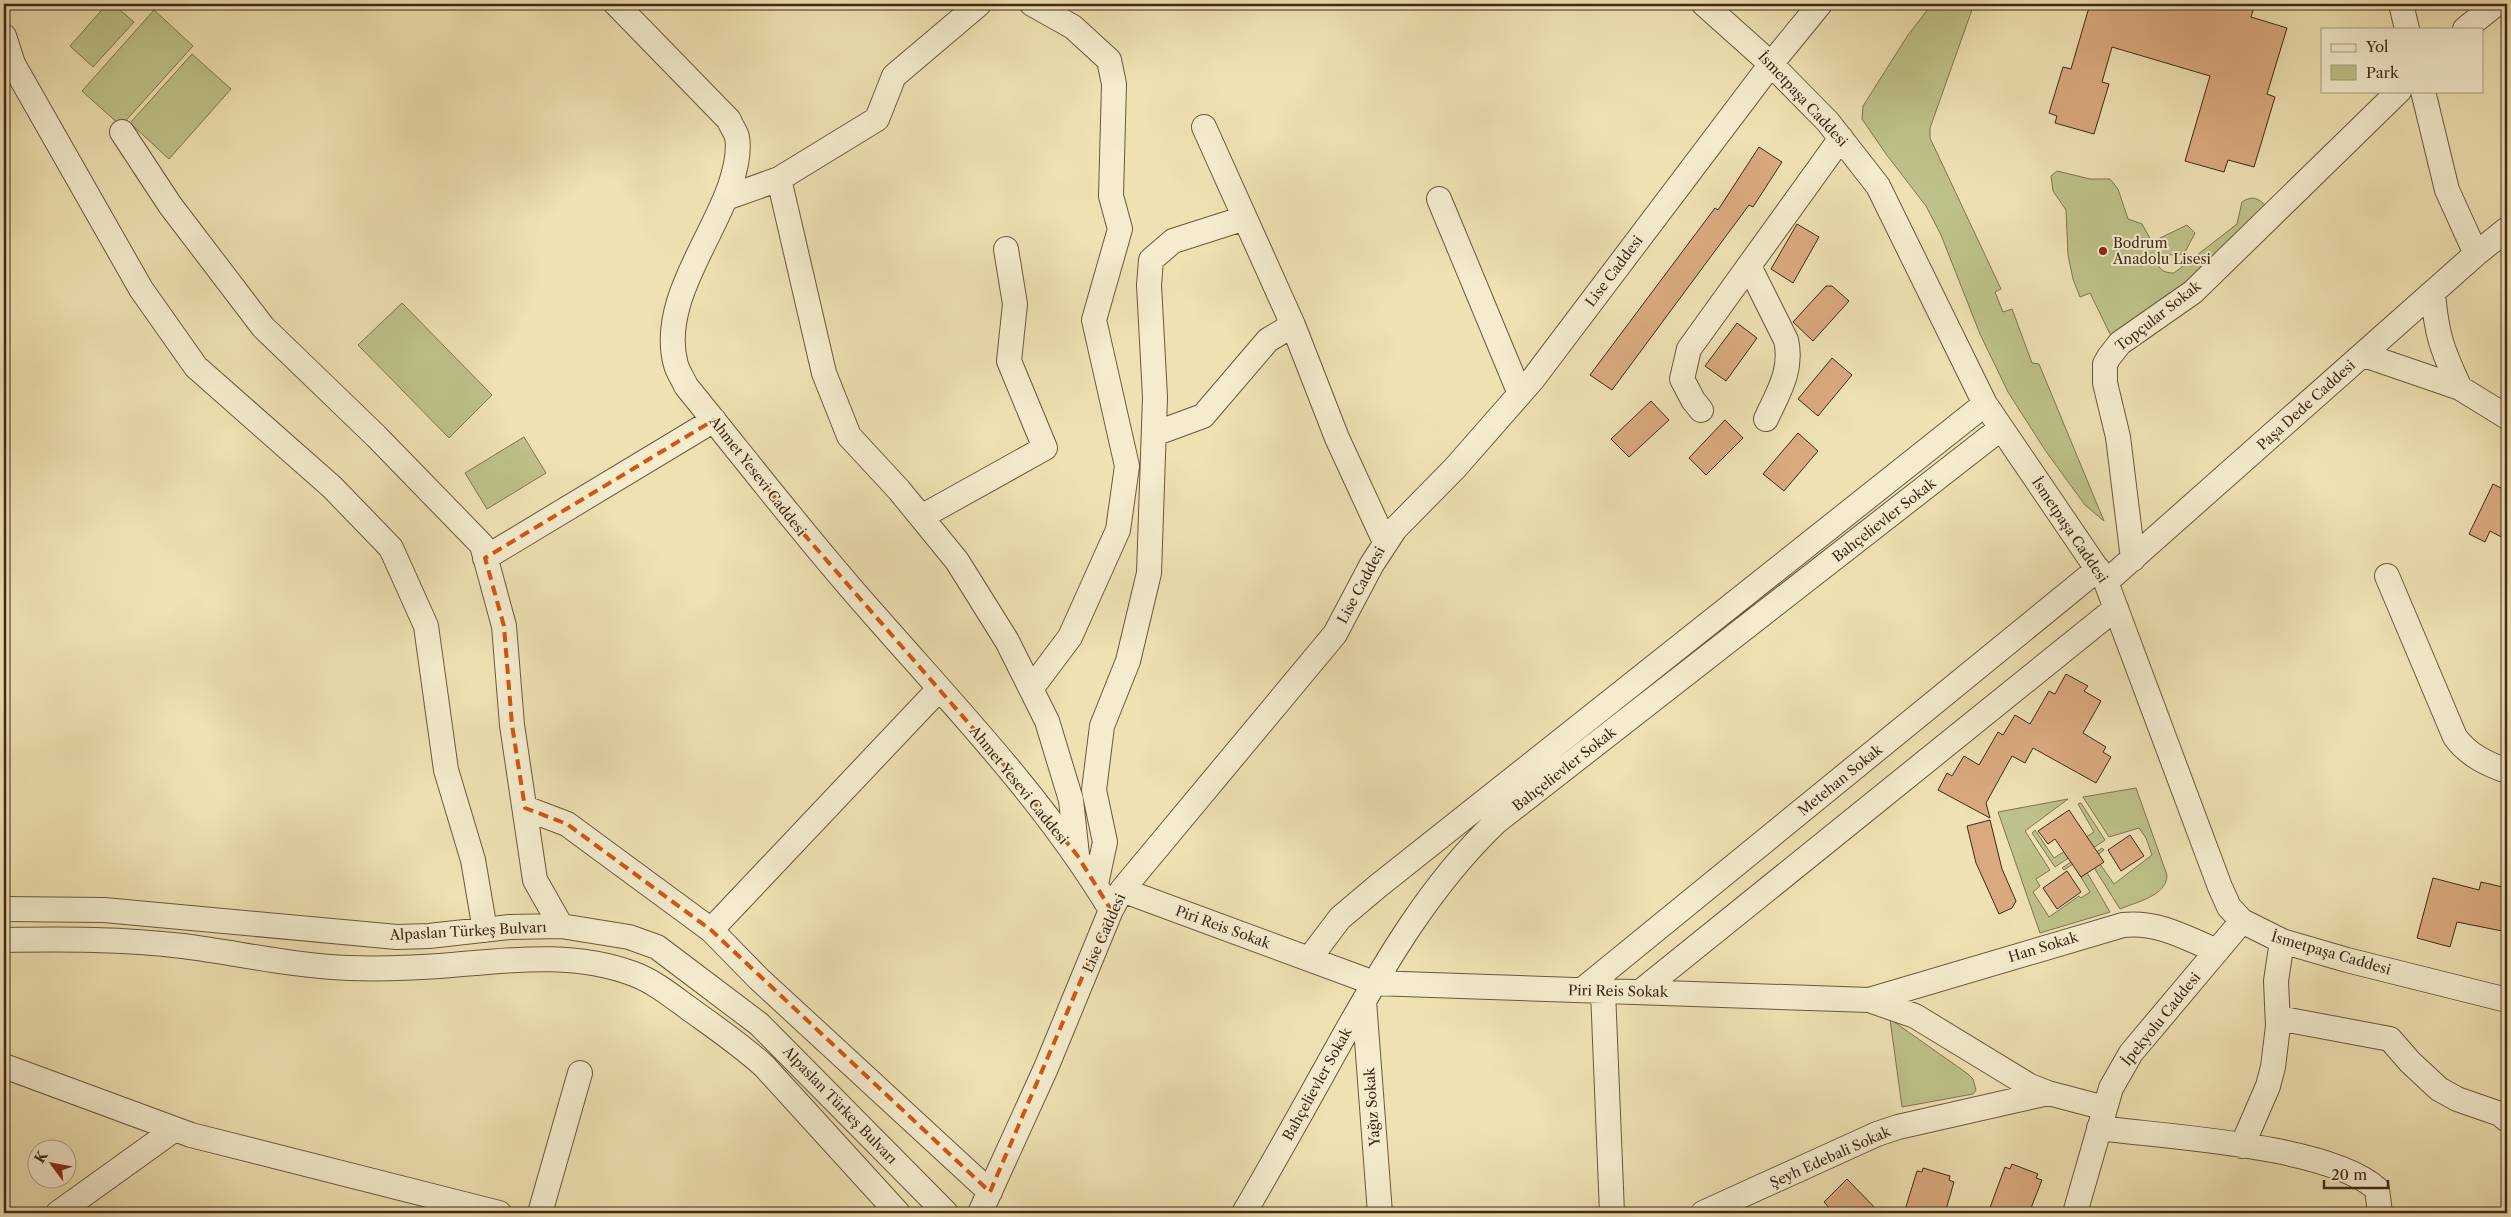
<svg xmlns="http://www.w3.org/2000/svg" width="2511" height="1217" viewBox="0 0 2511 1217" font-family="'Libre Caslon Text',serif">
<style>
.green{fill:#bec189;stroke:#7f7452}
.building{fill:#daa97f;stroke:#40281a}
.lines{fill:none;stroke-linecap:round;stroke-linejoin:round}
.minor-casing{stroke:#6c5640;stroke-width:26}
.minor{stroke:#f4eccd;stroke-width:24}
.marked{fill:none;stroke:#d7540d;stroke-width:4;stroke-dasharray:10 6;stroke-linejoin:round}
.poi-dot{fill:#8f2418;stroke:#f4eccd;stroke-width:2}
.labels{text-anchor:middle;stroke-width:4;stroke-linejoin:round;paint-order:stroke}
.street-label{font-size:14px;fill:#40281a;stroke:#f4eccd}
.poi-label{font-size:14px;fill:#40281a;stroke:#f4eccd;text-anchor:start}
</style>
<rect width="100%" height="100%" fill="#eee1b2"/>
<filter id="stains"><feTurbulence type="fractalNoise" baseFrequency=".004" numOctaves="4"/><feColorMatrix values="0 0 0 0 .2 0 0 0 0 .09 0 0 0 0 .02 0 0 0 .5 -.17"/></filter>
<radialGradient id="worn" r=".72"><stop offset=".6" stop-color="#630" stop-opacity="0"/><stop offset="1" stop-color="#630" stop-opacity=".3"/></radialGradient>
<!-- green -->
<path class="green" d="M107,4H113L134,22L93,67L70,46Z
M1932,4H1974L1930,128V138L2001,289L1995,292L2003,312L2012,309L2032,363L2039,364L2104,521L2085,505L2045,450L2008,392L1980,334L1941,235L1926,206L1886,154L1862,119L1863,106L1908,35Z
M154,10L193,46L121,126L82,91Z
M192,54L231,89L169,159L130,123Z
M2057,171L2090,179H2110L2118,189L2128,219L2142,224L2152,242L2187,225L2195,233L2184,254L2155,256C2158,268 2161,273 2174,273L2237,224L2242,202C2252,195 2260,198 2267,208L2179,292L2111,336L2090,293L2080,297L2073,279L2068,255L2066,210L2053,191L2051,176Z
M402,303L492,395L449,438L358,345Z
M524,437L546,473L487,509L465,473Z
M2136,788L2167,875C2167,896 2136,902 2120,909L2088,858L2102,848L2104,850L2095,857L2114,884L2152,855L2146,838L2139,828L2109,837L2083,797Z
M2068,799L2025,831L2050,870L2036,879L2040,886L2033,892L2049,917L2079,896L2081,898L2090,892L2073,864L2064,870L2062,868L2078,857L2110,912L2040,933L1998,812Z
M2081,803L2105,840L2086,853L2082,849L2055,867L2032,833L2035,830L2054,858L2094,832L2078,804Z
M1890,1019L1968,1074L1973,1079L1976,1090L1973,1094L1902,1107Z"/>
<!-- building -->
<path class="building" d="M2090,4H2255L2251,17L2287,28L2267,94L2275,97L2254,167L2228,160L2224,172L2185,161L2210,76L2112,47L2102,82L2109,84L2094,134L2055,123L2057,116L2049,113L2063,67L2071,69Z
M1759,147L1782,162L1753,207L1749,205L1612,390L1590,375L1715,208L1718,210Z
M1797,224L1819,237L1793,283L1771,269Z
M1826,286H1832L1849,301L1813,341L1793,322Z
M1737,323L1757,338L1726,381L1705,366Z
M1832,358L1852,375L1818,416L1798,399Z
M1651,401L1669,420L1629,457L1611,439Z
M1725,420L1743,438L1706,475L1689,458Z
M1798,433L1818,451L1784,491L1763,474Z
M2493,484L2507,491V540L2490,531L2485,542L2469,534Z
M2066,674L2088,686L2084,691L2101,701L2083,733L2106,747L2103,752L2111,757L2096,783L2033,748L2025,763L2012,756L1986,803L1990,818L1938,790L1947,773L1952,776L1964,756L1979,765L1998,732L2003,735L2015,715L2030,724L2049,691L2055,694Z
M2069,810L2104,862L2081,877L2055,839L2048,844L2038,831Z
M1990,820L2002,869L2016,901L2012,908L1999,914L1976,863L1967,826Z
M2130,835L2144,856L2121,871L2108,850Z
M2067,871L2081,892L2057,909L2043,888Z
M2433,878L2479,890L2481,882L2507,888V932L2457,922L2450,947L2417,938Z
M2012,1164L2038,1174L2036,1178L2042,1180L2029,1213H1988L2005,1167L2010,1169Z
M1923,1168L1950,1176L1949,1180L1954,1182L1945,1213H1904L1917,1171L1922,1172Z
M1847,1179L1880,1213H1834L1824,1202Z"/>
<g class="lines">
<defs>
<path id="minor" d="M616,4L729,120C731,126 736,132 737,137C740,153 735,171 730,186C711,241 659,305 676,365C678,372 683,379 686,386C747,461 806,538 870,610C954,706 1045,800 1111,910
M1704,4L1771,64L1828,122L1878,186L1985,404L2106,582L2220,887L2229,907L2242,921L2282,941L2347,960L2507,1000
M2401,4L2407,29
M2465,29L2496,4
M4,36L13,64L141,289L196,367L332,487L391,548L426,626L446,770L473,860L485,930
M2423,91L2447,190L2476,254
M1204,127L1293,325L1337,438L1385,542
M122,132L170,205L263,327L376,436L482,545L504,626L512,725L535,880L561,926
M779,179L824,373L849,436L899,490L957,561L1007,641L1047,721L1071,800L1077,855
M726,198L779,179L877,119L894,76L979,4
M1439,199L1520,394
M1749,266L1786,340C1793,370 1778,393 1766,419
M2364,355L2460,388C2442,350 2436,333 2433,292
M2460,388L2507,417
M1701,410L1693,400L1682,379L1689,349L1841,138
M1154,434L1203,416L1268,340L1293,325
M921,517L1045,448L1009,361L1015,304L1006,249
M485,558L714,420
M2133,559L2118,437L2105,383V364L2109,357L2120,343L2193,292L2399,91
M2387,576L2455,737C2468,755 2487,764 2507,771
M2106,582L2476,254L2507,229
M1031,689L1070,637L1118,530L1127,466L1094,320L1120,229L1111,196L1114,84L1109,60L1073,27L1032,4
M525,808L567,824L711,930L759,979L990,1192
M1096,884L1105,842L1094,790L1102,726L1128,661L1149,573L1155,397L1149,285L1151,260L1173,241L1245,218
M1122,890L1374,983L1869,1000L1915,1016L2030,1086L2048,1093L2105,1108
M4,909L104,910L397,937L429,936L510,927L561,926L629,937L657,947L759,1024L946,1213
M711,930L939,689
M4,940C64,939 123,939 183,946C238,953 293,966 349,968C379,969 410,968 440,966C505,961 571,950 634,974C655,982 673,997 691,1010C716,1028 741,1045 764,1066L898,1213
M1309,959L1340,918L1378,886L1985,404
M1582,990L2098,569
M1603,991L1612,1213
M1640,992L2116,608
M1869,1000L2123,925C2158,921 2186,938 2217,951
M1364,1001L1380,1213
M2278,1018L2390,1039L2410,1062L2439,1089L2457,1099L2500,1114L2507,1120
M4,1066L191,1135L499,1213
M2099,1128C2167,1137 2328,1145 2377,1189L2380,1213
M2242,1146L2268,1086L2273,1067L2278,1026L2276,981L2282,941
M58,1213L175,1129
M540,1213L580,1073
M980,1213L1046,1068L1111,910L1122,890L1335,634L1372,564L1395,529L1455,468L1533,379L1771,64L1820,4
M1244,1213C1277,1156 1309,1099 1341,1041C1385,963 1430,885 1496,822L2000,429
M1703,1213L1877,1134L1898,1127L2048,1093
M2075,1213L2111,1088L2131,1053L2242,921"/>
</defs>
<!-- minor casing -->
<use href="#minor" class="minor-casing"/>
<!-- minor -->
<use href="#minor" class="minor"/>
</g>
<!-- marked area -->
<path class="marked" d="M714,420L802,532L992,750L1077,855L1111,910L990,1192L711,930L567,824L525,808L512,725L504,626L485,558Z"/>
<!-- markers -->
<circle class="poi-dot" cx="2103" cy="251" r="5"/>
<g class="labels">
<!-- street labels -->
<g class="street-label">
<text transform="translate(1803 99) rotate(47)" y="5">İsmetpaşa Caddesi</text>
<text transform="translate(1614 271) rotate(-53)" y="5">Lise Caddesi</text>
<text transform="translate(2158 316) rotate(-38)" y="5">Topçular Sokak</text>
<text transform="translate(2306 405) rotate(-42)" y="5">Paşa Dede Caddesi</text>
<text transform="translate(758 476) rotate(52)" y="5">Ahmet Yesevi Caddesi</text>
<text transform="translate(1884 520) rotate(-38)" y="5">Bahçelievler Sokak</text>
<text transform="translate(2070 530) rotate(56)" y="5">İsmetpaşa Caddesi</text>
<text transform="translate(1361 585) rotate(-62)" y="5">Lise Caddesi</text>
<text transform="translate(1564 769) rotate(-38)" y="5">Bahçelievler Sokak</text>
<text transform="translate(1840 780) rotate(-39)" y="5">Metehan Sokak</text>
<text transform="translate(1019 785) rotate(51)" y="5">Ahmet Yesevi Caddesi</text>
<text transform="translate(1223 927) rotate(20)" y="5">Piri Reis Sokak</text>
<text transform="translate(468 931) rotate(-3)" y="5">Alpaslan Türkeş Bulvarı</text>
<text transform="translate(1104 933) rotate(-66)" y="5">Lise Caddesi</text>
<text transform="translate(2043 947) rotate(-17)" y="5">Han Sokak</text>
<text transform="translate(2331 953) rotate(16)" y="5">İsmetpaşa Caddesi</text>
<text transform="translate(1618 991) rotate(1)" y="5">Piri Reis Sokak</text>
<text transform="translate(2161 1019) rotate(-51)" y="5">İpekyolu Caddesi</text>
<text transform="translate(1317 1084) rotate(-61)" y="5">Bahçelievler Sokak</text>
<text transform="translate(840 1105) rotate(46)" y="5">Alpaslan Türkeş Bulvarı</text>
<text transform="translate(1372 1107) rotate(-94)" y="5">Yağız Sokak</text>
<text transform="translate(1830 1157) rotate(-24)" y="5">Şeyh Edebali Sokak</text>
</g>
<!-- poi labels -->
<g class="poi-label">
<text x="2113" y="248">Bodrum<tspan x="2113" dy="16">Anadolu Lisesi</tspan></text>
</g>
</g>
<!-- margin -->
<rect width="2511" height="1217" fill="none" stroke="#eee1b2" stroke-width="20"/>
<rect x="5" y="5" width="2501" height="1207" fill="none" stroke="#40281a" stroke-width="2.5"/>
<rect x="10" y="10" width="2491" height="1197" fill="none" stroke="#40281a"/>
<!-- legend -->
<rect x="2321" y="28" width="162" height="65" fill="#f4eccd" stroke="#ac9e85"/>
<rect x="2331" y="44" width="25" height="8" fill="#f4eccd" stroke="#ac9e85"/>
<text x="2366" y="52" font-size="15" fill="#40281a">Yol</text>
<rect x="2331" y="65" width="25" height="15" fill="#bec189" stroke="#ac9e85"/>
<text x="2366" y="78" font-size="15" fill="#40281a">Park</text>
<!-- north arrow -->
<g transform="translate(52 1164) rotate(302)"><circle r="24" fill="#f4eccd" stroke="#ac9e85"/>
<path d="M0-4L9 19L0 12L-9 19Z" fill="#8f2418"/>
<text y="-8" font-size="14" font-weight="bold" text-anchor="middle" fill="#40281a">K</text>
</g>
<!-- scale -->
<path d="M2324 1180v8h64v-8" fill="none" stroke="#40281a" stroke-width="2.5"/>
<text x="2331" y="1180" font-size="15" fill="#40281a" stroke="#f4eccd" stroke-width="4" paint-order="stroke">20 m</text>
<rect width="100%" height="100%" filter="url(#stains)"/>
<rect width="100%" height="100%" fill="url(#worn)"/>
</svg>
